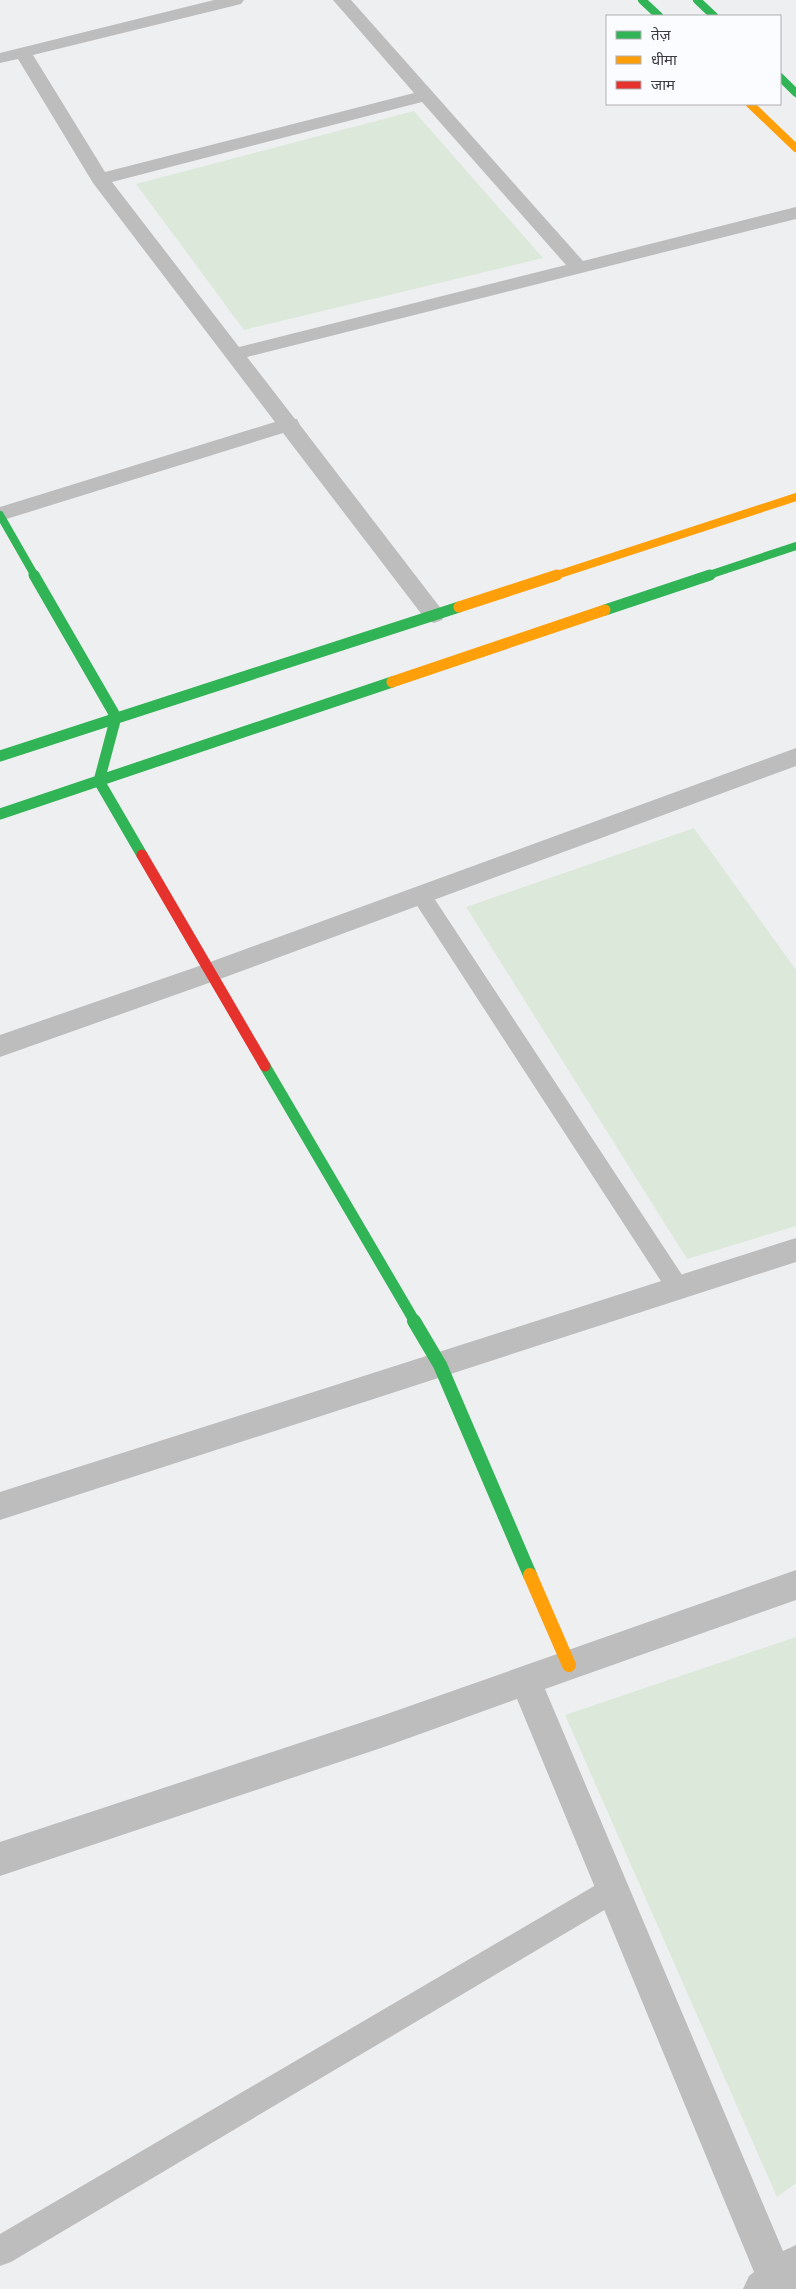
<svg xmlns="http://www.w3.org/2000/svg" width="796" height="2289" viewBox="0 0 796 2289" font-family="Inter,'Noto Sans Devanagari',sans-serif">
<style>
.green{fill:#dce9da}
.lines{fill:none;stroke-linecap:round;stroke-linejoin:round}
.lane{fill:#bdbdbd;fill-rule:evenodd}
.street{fill:#bdbdbd;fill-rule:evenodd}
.fast-far2{stroke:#30b455;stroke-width:8}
.fast-far1{stroke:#30b455;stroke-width:11}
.fast{stroke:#30b455;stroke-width:14}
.slow-far2{stroke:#ff9f0a;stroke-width:8}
.slow-far1{stroke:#ff9f0a;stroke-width:11}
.slow{stroke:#ff9f0a;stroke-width:14}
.jam{stroke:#e5322d;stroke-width:11}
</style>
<rect width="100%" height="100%" fill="#eeeff1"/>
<!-- green -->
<path class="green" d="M414,111L543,258L244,330L136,184Z
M694,828L796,970V1226L687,1259L466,907Z
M796,1637V2183L777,2197L565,1715Z"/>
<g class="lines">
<!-- lane -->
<path class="lane" d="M421,887L428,889L686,1281L690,1288L686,1295L678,1298L670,1295L414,901L411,895L414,889Z
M613,1875L623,1879L627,1889L623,1899L11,2262L0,2266V2234Z"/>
<!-- street -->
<path class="street" d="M214,0H244L241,4L33,55L105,172L414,93L333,0H351L583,261L796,207V219L247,357L295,419H297L300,425L442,610L445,615L442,620L434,623L426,620L283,433L0,521V507L275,422L93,183L18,59L0,63V53ZM422,102L566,265L239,347L112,182Z
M796,748V766L220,979L0,1057V1035L202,965Z
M796,1238V1262L0,1520V1492Z
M796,1570V1600L545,1689L783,2251L796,2245V2289H743L749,2276L754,2272L517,1699L384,1747L0,1876V1842L384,1715Z"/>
<!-- fast-far2 -->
<path class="fast-far2" d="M642,0L659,16
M697,0L714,16
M780,77L796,93
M0,515L35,576
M706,576L796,546"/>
<!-- fast-far1 -->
<path class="fast-far1" d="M34,575L116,717L99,781L142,855
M605,610L710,575
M0,756L459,607
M0,814L392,682
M265,1066L415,1322"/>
<!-- fast -->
<path class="fast" d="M414,1321L440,1365L530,1575"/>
<!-- slow-far2 -->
<path class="slow-far2" d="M750,104L796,148
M554,576L796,497"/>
<!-- slow-far1 -->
<path class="slow-far1" d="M459,607L557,575
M392,682L605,610"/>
<!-- slow -->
<path class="slow" d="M530,1575L569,1665"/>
<!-- jam -->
<path class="jam" d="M142,855L265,1066"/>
</g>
<!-- legend -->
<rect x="606" y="15" width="175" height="90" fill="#fbfcff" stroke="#afafb2"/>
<rect x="616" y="31" width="25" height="8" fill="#30b455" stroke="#afafb2"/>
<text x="651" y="40" font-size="15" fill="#3c3c3e">तेज़</text>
<rect x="616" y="56" width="25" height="8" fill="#ff9f0a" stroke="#afafb2"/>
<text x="651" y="65" font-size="15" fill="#3c3c3e">धीमा</text>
<rect x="616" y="81" width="25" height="8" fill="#e5322d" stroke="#afafb2"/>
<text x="651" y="90" font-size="15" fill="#3c3c3e">जाम</text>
</svg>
